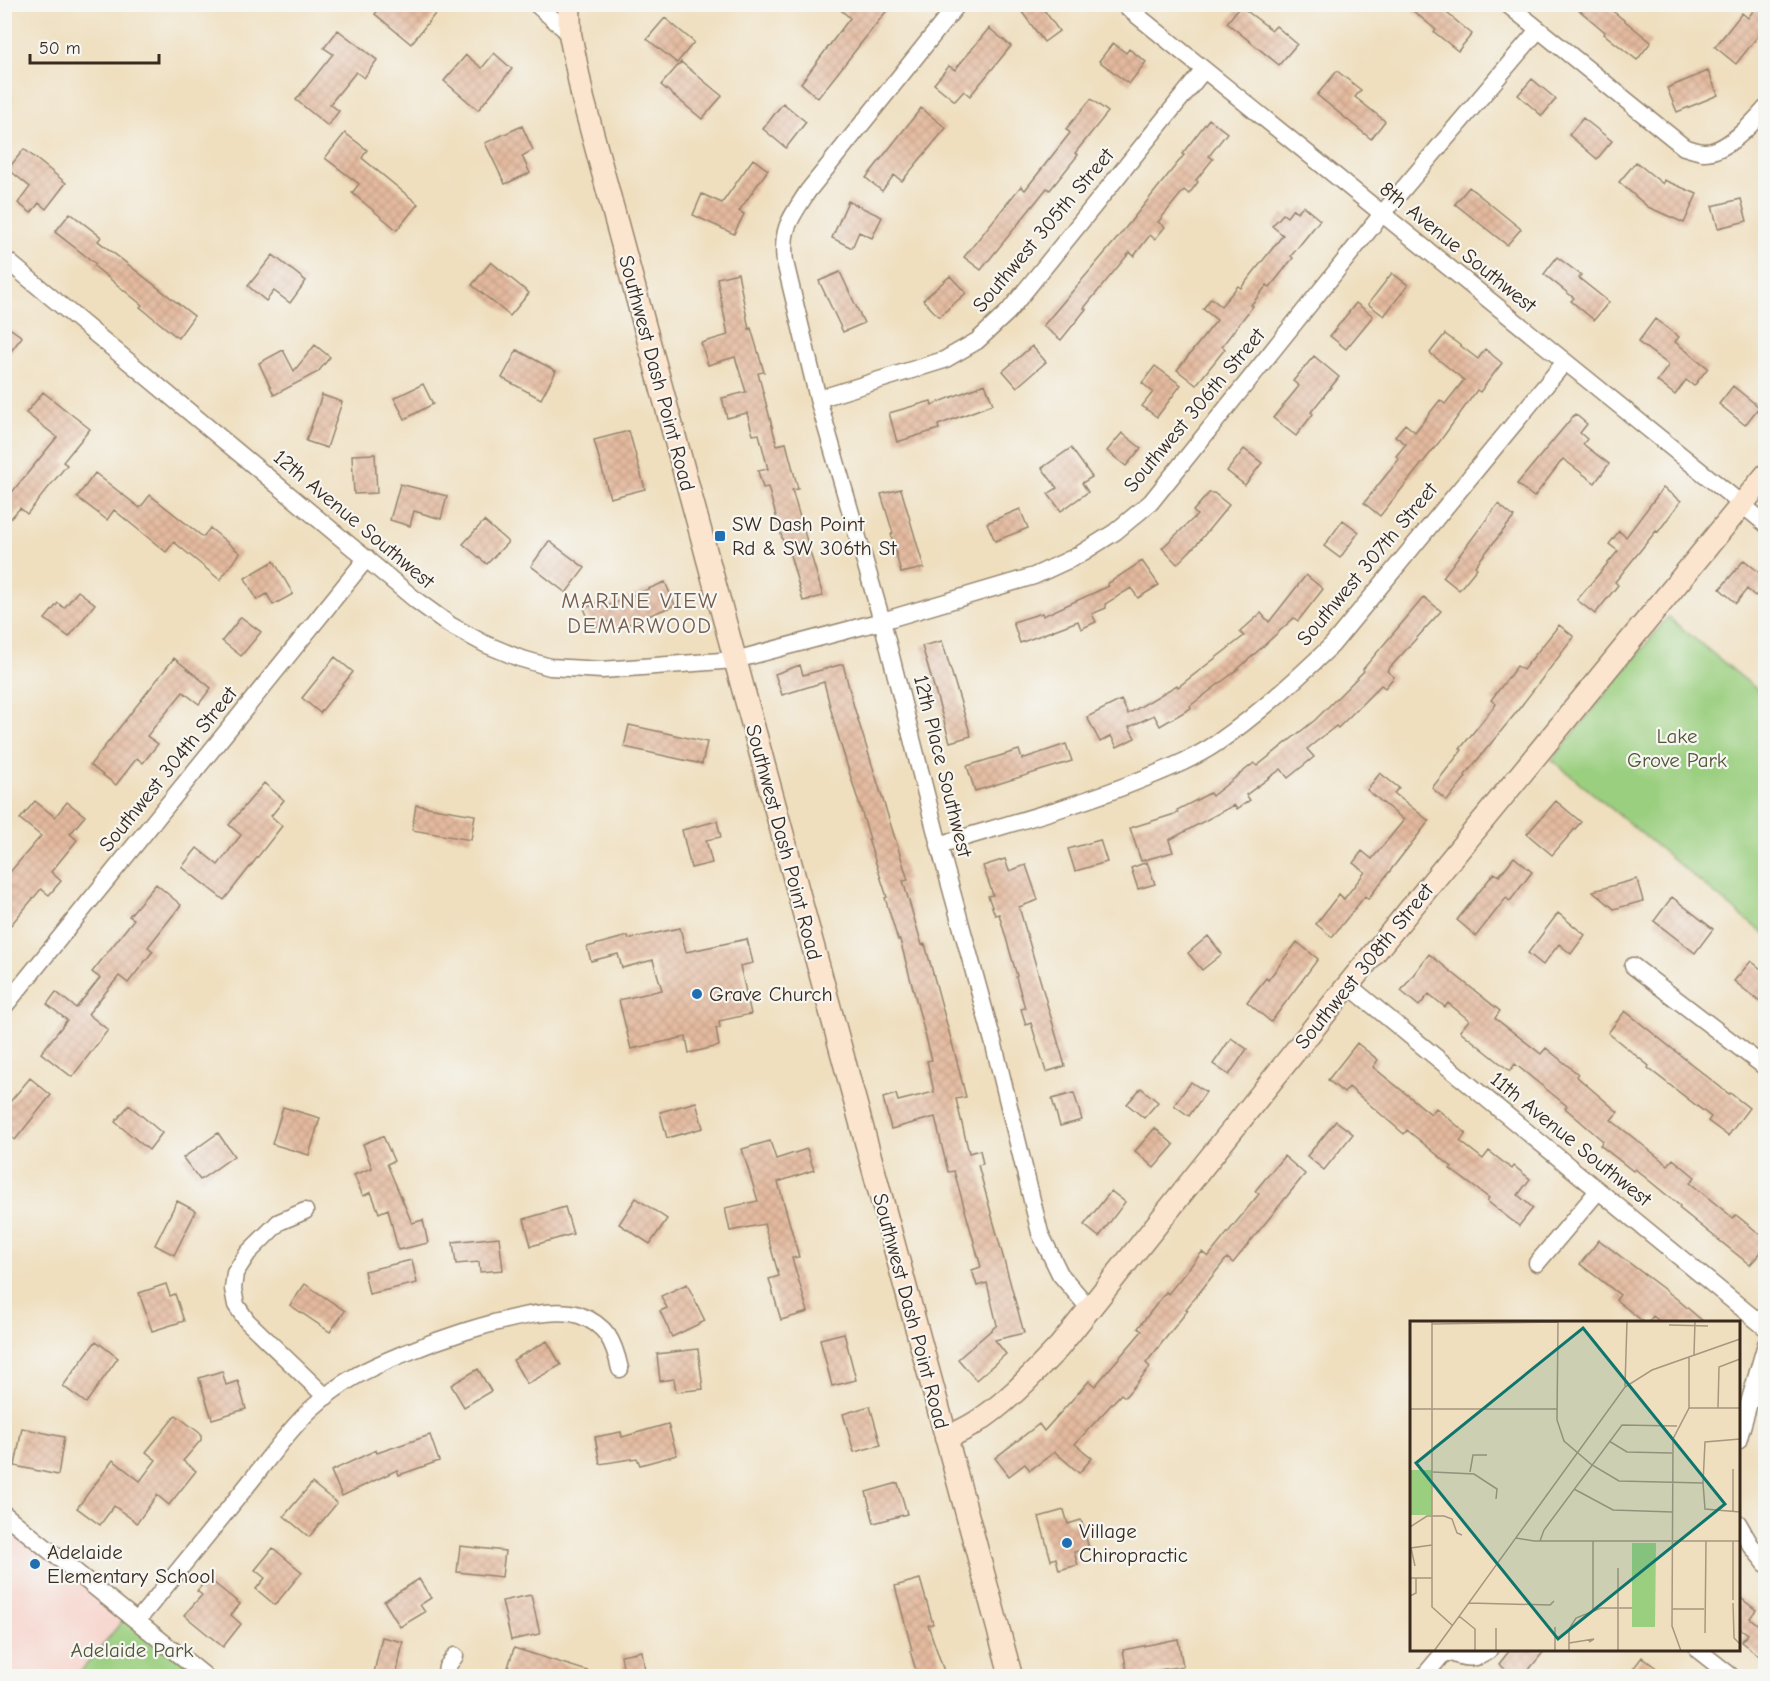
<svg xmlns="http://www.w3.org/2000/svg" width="1770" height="1681" viewBox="0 0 1770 1681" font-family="'Comic Neue',sans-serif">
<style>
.built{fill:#f7d1c9}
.green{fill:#9bcf80;stroke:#6b7c4f;stroke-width:1.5}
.building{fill:url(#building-cross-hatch)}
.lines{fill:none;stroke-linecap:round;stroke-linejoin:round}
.street-casing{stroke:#95846e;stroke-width:19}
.secondary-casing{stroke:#95846e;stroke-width:25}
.street{stroke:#fff;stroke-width:16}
.secondary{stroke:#fce5cf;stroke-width:22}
.poi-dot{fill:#1f6fb2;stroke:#f6f6f2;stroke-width:2}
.labels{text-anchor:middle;stroke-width:4.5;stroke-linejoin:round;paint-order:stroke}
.street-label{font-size:21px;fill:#3b2a1e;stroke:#f6f6f2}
.poi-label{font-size:21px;fill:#3b2a1e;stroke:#f6f6f2;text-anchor:start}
.park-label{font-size:21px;fill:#535336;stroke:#f6f6f2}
.neighbourhood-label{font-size:22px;letter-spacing:1.5px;fill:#765c4b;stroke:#f6f6f2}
.inset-road{fill:none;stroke:#a7977f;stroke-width:1.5}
.view{fill:#0f766e;fill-opacity:0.15;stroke:#0f766e;stroke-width:3}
.inset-edge{fill:none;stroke:#3b2a1e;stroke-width:3}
</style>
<defs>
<pattern id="building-cross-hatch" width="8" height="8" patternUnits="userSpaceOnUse" patternTransform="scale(1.5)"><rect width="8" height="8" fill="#e4ba9f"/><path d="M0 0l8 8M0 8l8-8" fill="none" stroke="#c4a088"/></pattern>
</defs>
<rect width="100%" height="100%" fill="#f6f6f2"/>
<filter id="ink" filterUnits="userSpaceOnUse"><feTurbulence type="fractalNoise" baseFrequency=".0167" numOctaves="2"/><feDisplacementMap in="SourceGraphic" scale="12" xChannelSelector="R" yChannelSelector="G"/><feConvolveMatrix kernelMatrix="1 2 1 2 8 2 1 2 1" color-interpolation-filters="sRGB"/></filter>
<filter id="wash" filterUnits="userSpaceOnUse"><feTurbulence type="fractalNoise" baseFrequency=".008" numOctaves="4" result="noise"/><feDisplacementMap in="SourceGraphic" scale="24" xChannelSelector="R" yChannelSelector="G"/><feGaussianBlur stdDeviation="1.35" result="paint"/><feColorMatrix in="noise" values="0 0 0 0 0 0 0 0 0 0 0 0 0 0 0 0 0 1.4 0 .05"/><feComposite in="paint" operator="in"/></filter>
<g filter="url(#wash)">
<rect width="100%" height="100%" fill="#efdfbf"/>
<!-- built -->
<path class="built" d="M4,1514L128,1614L77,1676H5Z"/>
<!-- green -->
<path class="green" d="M1668,617L1765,696V935L1552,760Z
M128,1614L205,1676H77Z"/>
<g id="blocks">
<!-- building -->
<path class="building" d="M382,4H443L411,44L375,14Z
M834,4H892L818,98L801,83L850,18Z
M1016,4H1040L1059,31L1044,42Z
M1405,4H1436L1472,34L1458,51L1434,32L1436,30Z
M1572,4H1604L1651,42L1637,60L1604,34L1605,32Z
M1758,4H1766V26L1736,64L1715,47L1742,13L1748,18Z
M1240,6L1272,30L1276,26L1297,44L1279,65L1227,23Z
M665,18L694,42L677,63L647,39Z
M989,28L1011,46L970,96L964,91L955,101L934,84L949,66L955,70Z
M338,30L377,60L364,78L356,72L330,104L339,111L328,126L296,100L333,54L324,48Z
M1113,43L1126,53L1129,49L1146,62L1129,84L1099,61Z
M494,53L512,69L478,110L444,81L466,55L482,68Z
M681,62L722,96L702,119L661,85Z
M1337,71L1361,90L1355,97L1385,121L1371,139L1317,95Z
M1708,71L1718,95L1677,112L1667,88Z
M1532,79L1556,99L1542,116L1518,95Z
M1091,99L1108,112L1075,153L1078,155L1050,190L1047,188L981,270L964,257L1021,186L1025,190L1070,133L1066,129Z
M783,103L806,122L786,148L763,129Z
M921,108L946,128L902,181L894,175L882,191L866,178Z
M1583,118L1612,141L1597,159L1569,135Z
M1209,119L1227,133L1209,156L1213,159L1196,180L1198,182L1189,194L1184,190L1158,222L1165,227L1155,239L1150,235L1134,256L1130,252L1084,308L1086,309L1061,340L1043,326L1115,241L1184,155L1182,154Z
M522,126L533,150L522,156L530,173L505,184L485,143Z
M345,133L367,150L362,158L418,204L397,230L352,193L359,184L325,158Z
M24,149L66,183L46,209L39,203L31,213L18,203L30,187L8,169Z
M753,159L768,170L739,211L744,214L734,234L693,215L702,194L722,203Z
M1636,162L1663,184L1664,180L1697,194L1684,223L1648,207L1619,182Z
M1469,187L1521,229L1507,245L1455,204Z
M1741,199L1747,221L1718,228L1712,206Z
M848,201L882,217L872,238L859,232L852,248L832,238Z
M1303,206L1320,220L1291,256L1293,258L1270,287L1267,285L1251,305L1253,306L1222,346L1225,349L1196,385L1177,370L1217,320L1203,309L1211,298L1221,306L1238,286L1241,288L1283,235L1272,226L1283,214L1287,217L1293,209L1297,212Z
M70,213L101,237L98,241L194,316L178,338L140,307L142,305L94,266L96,264L55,232Z
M273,255L306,281L290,303L274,291L266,301L248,286Z
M1557,257L1581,275L1579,278L1609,302L1594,320L1571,301L1574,298L1544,274Z
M491,262L529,293L510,316L472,285Z
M840,272L864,323L843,332L819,281Z
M738,273L749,329L751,328L764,372L758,373L777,445L786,443L798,489L792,490L823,596L803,601L787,544L784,545L768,487L763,488L758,471L768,469L759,434L753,435L747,413L727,418L722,398L746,392L735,357L708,365L701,343L728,335L717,278Z
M1392,273L1408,285L1384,316L1368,304Z
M950,276L966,293L939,317L923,300Z
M1356,303L1373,316L1346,349L1330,336Z
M1655,319L1679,337L1675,342L1708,368L1694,386L1686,380L1675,395L1657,381L1669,365L1638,342Z
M11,329L22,337L4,360V337Z
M1445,334L1478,359L1485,349L1502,363L1480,392L1477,390L1440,441L1380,516L1364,503L1399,459L1396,456L1406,444L1395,436L1405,424L1415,432L1440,400L1445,404L1464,380L1430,353Z
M315,345L330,357L318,372L274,395L259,363L283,350L294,371Z
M1032,346L1046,362L1017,387L1003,371Z
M517,350L556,371L541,399L502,378Z
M1314,356L1339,377L1311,412L1313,414L1296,436L1273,418L1299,386L1293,381Z
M1155,366L1181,385L1157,417L1142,406L1153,392L1142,383Z
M423,384L433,404L405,419L394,398Z
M985,384L993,404L938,425L939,429L897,442L889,413L931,401L932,405Z
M1733,386L1759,407L1745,425L1719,404Z
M43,392L90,429L63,462L67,465L27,514L20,508L4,526V502L57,437L26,413Z
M322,395L342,402L327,448L306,441Z
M1575,414L1587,424L1580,433L1587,439L1583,444L1609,464L1595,483L1563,459L1534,497L1517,484Z
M629,431L645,489L610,498L594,440Z
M1122,433L1141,448L1126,466L1107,451Z
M1071,448L1092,477L1082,483L1088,492L1061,511L1048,494L1057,488L1042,468Z
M1244,449L1262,463L1245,485L1227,471Z
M375,454L377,493L354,494L352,455Z
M95,473L140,508L150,495L203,537L210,528L240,553L220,580L174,542L166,552L114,510L107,520L77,497Z
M400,484L447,496L441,519L414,511L410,526L390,520Z
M1663,488L1681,501L1658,532L1656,531L1615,582L1618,585L1595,614L1577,600L1618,551L1609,544L1619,531L1626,537Z
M901,489L924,568L901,573L891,534L893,533L881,494Z
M1209,493H1214L1229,505L1197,544L1177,564L1162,548L1197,515L1193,511Z
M1498,504L1514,517L1475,566L1477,568L1459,590L1443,577Z
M1020,509L1028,528L995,541L987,523Z
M1343,520L1359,532L1340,558L1324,546Z
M484,521L508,542L487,564L463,544Z
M549,541L585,568L566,593L531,566Z
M1744,560L1766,578V584L1755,596L1747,589L1736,603L1720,589Z
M274,561L293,594L273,605L267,594L257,600L245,578Z
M1142,561L1159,585L1138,598L1131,588L1105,604L1106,608L1092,614L1096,622L1081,629L1078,621L1020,643L1013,622L1042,613L1043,616L1109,586L1107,584Z
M1306,575L1323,589L1298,621L1294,618L1237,670L1190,706L1191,708L1160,726L1154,715L1129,727L1135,738L1117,747L1111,736L1100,742L1087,717L1121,700L1128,714L1177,685L1178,687L1244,636L1240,632L1261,613L1269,622Z
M665,582L675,605L614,630L610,621L592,628L584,608L603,601L605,607Z
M78,591L95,604L69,637L45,619L58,603L64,608Z
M1424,597L1441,611L1387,671L1394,677L1385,688L1381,685L1338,728L1336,726L1307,749L1314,757L1288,778L1281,769L1246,795L1250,800L1237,809L1234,805L1169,840L1173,852L1141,861L1130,828L1178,813L1177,810L1210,793L1212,796L1254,763L1257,766L1315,720L1364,671L1363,669Z
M241,617L261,632L241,656L222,641Z
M1559,625L1574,637L1515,714L1465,775L1466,777L1447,801L1432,788L1462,750L1460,749L1496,704L1491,700L1517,666L1523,670Z
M942,641L971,736L950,742L922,646Z
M335,657L353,672L320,713L302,698Z
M174,658L211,688L199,704L183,692L147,736L158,744L143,763L137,758L116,785L90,765Z
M843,664L854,707L908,880L903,881L922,945L925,944L955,1054L966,1097L956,1099L969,1153L980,1150L983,1164L978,1165L1024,1333L995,1340L1006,1354L976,1380L958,1359L997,1325L987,1283L977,1286L972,1270L981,1267L954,1171L948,1172L935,1117L891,1129L883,1098L896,1094L898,1101L934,1092L927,1061L932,1060L900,940H898L885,898L887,897L868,839H870L835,726L824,682L782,695L775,674L800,665L803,675Z
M629,725L707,742L702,764L624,747Z
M1066,744L1072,761L975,791L967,766L1019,750L1022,759Z
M1380,773L1399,788L1394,793L1429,821L1368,899L1365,896L1332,937L1316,924L1339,894L1344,899L1365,872L1353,863L1362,851L1372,859L1404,820L1367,790Z
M264,783L284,800L271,816L282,826L224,900L182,867L197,848L218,865L241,835L229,825Z
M35,801L55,817L67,802L85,816L70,834L77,840L51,872L61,881L49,895L41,889L4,933V879L41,836L20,819Z
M1556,801L1581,822L1552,855L1527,834Z
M416,805L475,815L471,840L412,830Z
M717,821L721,837L706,840L712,863L691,868L682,830Z
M1100,840L1107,862L1075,871L1068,849Z
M1514,857L1532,872L1510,901L1506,898L1476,936L1457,920L1494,873L1499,876Z
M1005,859L1009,871L1026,865L1038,900L1019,907L1065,1066L1046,1072L1031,1023L1026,1025L1021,1009L1025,1008L1016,977L1017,976L999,914L995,915L988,896L993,895L983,866Z
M1147,862L1155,884L1138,889L1131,868Z
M1637,879L1643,901L1614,909L1593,891Z
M156,884L181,905L148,947L153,951L128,983L119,976L88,1014L108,1030L72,1077L41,1053L67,1020L47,1004L56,992L76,1008L100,978L92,972L134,919L129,916Z
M1672,897L1713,929L1695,953L1654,921Z
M1558,913L1585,935L1571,954L1559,944L1543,965L1528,953Z
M680,928L686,952L747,939L753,963L740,966L751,1014L719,1021L720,1028H716L719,1046L689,1053L686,1037L631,1049L619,1000L662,990L653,960L622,968L618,954L591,961L587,947L628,936L629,939Z
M1208,936L1222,954L1202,970L1188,953Z
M1297,942L1318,959L1271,1022L1247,1002L1266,978L1268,980Z
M1429,954L1500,1011L1495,1018L1541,1054L1546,1048L1578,1074L1576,1076L1618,1112L1611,1120L1668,1165L1673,1159L1695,1177L1690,1183L1733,1218L1736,1215L1766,1239V1246L1750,1265L1679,1208L1680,1206L1635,1169L1633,1171L1600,1145L1603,1141L1565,1108L1567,1106L1515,1064L1510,1071L1460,1031L1469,1020L1448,1003L1445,1007L1429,994L1419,1006L1401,991Z
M1751,961L1766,973V1007L1734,981Z
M1625,1011L1729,1094L1730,1093L1749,1108L1728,1136L1708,1121L1711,1117L1648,1068L1649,1066L1608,1033Z
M1231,1038L1247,1049L1229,1075L1213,1064Z
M1357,1043L1378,1060L1373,1067L1431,1114L1436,1108L1466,1133L1460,1141L1483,1159L1489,1151L1512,1169L1514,1166L1530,1179L1518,1195L1533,1208L1519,1226L1487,1201L1489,1198L1450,1169L1452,1167L1407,1130L1404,1134L1349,1087L1344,1093L1328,1080Z
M30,1078L51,1095L15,1140L4,1132V1109Z
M1191,1082L1206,1092L1189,1116L1174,1105Z
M1141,1088L1158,1102L1144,1118L1127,1104Z
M1074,1093L1082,1120L1060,1126L1052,1099Z
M696,1102L703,1128L667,1138L660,1112Z
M129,1105L162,1133L149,1150L115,1122Z
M283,1107L320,1118L309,1155L272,1144Z
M1336,1121L1353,1134L1324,1170L1307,1156Z
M1155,1128L1174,1145L1154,1168L1135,1151Z
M218,1133L234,1156L200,1180L183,1158Z
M383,1136L394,1161L387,1164L412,1223L423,1220L428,1243L398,1250L388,1209L379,1213L371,1192L363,1196L354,1175L372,1168L363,1144Z
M770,1141L776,1159L807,1149L814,1170L778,1182L799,1257L792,1258L808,1312L781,1320L769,1279L779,1276L764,1224L730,1231L725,1208L758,1201L742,1149Z
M1284,1156L1305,1174L1233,1263L1227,1258L1186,1309L1188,1310L1146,1363L1150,1367L1125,1397L1121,1394L1075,1444L1092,1458L1079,1473L1055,1452L1030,1470L1025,1464L1009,1476L995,1458L1039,1424L1044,1431L1089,1381L1095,1386L1142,1331L1138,1328L1166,1292L1168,1294L1202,1252L1208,1257L1259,1194L1255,1191Z
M1111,1191L1125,1202L1099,1237L1084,1225Z
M636,1198L667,1219L650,1244L619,1224Z
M177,1201L196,1211L174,1255L155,1245Z
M565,1207L573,1234L531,1246L524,1219Z
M499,1237L503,1270L480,1272L479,1262L456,1264L453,1242Z
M1599,1240L1677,1299L1705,1323H1662L1653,1316L1648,1323H1645L1616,1300L1620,1295L1580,1264Z
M412,1260L417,1283L369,1294L364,1271Z
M166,1284L170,1296L175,1294L184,1321L152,1331L139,1293Z
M305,1284L345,1311L330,1332L290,1305Z
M687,1284L705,1321L672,1337L660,1311L667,1308L661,1296Z
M844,1333L856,1380L832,1386L820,1339Z
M96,1341L118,1358L86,1403L63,1386Z
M547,1341L561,1365L527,1384L513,1360Z
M698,1349L703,1389L676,1392L674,1379L660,1381L657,1354Z
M478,1369L491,1391L464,1407L451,1385Z
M222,1371L226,1385L238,1381L246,1409L212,1419L199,1378Z
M870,1406L881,1445L854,1452L843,1414Z
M176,1415L201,1434V1440L183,1461L196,1471L169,1505L157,1495L137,1523L114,1506L100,1525L77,1508L113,1460L140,1481L156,1460L146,1452Z
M668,1424L677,1455L640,1465L637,1458L600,1464L595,1437L621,1432L622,1437Z
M22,1428L64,1437L58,1475L15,1466Z
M430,1435L439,1461L399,1475L397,1470L342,1496L331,1471L376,1450L377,1453Z
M312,1483L337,1503L309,1537L284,1516Z
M898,1483L907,1514L874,1523L866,1492Z
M1064,1510L1068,1524L1081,1520L1089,1548L1074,1552L1078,1565L1059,1570L1056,1558L1051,1560L1039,1517Z
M460,1546L505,1551L502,1577L457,1572Z
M273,1548L302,1572L275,1605L256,1589L265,1578L255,1570Z
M208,1578L240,1604L231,1615L241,1624L223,1647L184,1615L202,1595L197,1591Z
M419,1579L431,1598L420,1605L425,1612L400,1627L384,1601Z
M920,1579L933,1624L928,1625L946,1677H918L910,1651L912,1650L895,1586Z
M531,1595L540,1634L511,1640L502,1601Z
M1738,1596L1756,1610L1750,1618L1766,1631V1661L1741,1642L1748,1634L1741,1629L1738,1632Z
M382,1637L403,1642L396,1677H373Z
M1178,1639L1183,1666L1146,1672L1147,1677H1128L1123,1650Z
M514,1648L594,1673V1677H505Z
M1510,1650H1545L1523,1677H1515L1499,1664Z
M642,1651L645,1671L624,1674L621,1655Z
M1642,1657L1668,1677H1627Z"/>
</g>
</g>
<g filter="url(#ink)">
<use href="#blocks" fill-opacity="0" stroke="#95846e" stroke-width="1.5"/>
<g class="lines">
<defs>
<path id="street" d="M536,4L570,34
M958,4L808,191C790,219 781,228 785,262L818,399L882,621L939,845L994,1045L1040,1233L1060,1274L1089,1308
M1123,4L1766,524
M1507,4L1684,147C1690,149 1697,151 1703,152C1726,153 1752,124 1766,108
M4,258L417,601L450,625L485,644L519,658L550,667L602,670L735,660L882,621L1034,576L1077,556L1115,532L1151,502L1382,214L1538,30
M818,399L944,360L977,341L1008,312L1203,71
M939,845C1008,824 1077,806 1143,779C1168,769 1195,758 1217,743C1259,714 1296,680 1332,645L1564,363
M1633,966L1766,1068
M1348,985L1766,1328
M4,1007L367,558
M305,1211L279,1222L248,1253L235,1273L233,1289L236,1305L247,1321L326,1397
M1537,1263L1598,1191
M1738,1441L1766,1344
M4,1514L205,1676
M1738,1523L1750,1544L1766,1564
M137,1621C174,1576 210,1532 246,1487C267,1461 286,1433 310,1410C323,1398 338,1386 354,1377C395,1353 534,1300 579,1315C607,1325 614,1342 620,1369
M1445,1650C1460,1658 1476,1662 1489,1650
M1698,1650L1731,1676
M445,1676L447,1667L455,1656
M1424,1676L1446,1650"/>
<path id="secondary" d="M569,4L570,34L583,99L1011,1676
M946,1438C956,1433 966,1429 975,1423C1007,1403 1033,1374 1059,1347L1348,985L1766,475"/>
</defs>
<!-- street casing -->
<use href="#street" class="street-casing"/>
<!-- secondary casing -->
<use href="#secondary" class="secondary-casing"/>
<!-- street -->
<use href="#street" class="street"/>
<!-- secondary -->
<use href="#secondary" class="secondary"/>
</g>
</g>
<!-- markers -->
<g class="poi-dot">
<rect x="714" y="530" width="12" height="12" rx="3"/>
<circle cx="697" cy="994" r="6"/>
<circle cx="1067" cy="1543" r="6"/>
<circle cx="35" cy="1564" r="6"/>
</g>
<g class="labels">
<!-- street labels -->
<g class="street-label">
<text transform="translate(1043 230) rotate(-50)" y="7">Southwest 305th Street</text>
<text transform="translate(1458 247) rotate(39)" y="7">8th Avenue Southwest</text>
<text transform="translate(657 373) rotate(75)" y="7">Southwest Dash Point Road</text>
<text transform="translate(1194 410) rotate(-50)" y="7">Southwest 306th Street</text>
<text transform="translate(354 519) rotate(40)" y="7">12th Avenue Southwest</text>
<text transform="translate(1367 564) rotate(-50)" y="7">Southwest 307th Street</text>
<text transform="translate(943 766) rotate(76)" y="7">12th Place Southwest</text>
<text transform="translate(168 769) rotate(-51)" y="7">Southwest 304th Street</text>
<text transform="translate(784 842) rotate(75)" y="7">Southwest Dash Point Road</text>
<text transform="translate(1364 966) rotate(-51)" y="7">Southwest 308th Street</text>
<text transform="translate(1571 1139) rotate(39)" y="7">11th Avenue Southwest</text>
<text transform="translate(911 1311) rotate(75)" y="7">Southwest Dash Point Road</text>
</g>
<!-- poi labels -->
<g class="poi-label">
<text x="732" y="531">SW Dash Point<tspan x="732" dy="24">Rd &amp; SW 306th St</tspan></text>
<text x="709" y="1001">Grave Church</text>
<text x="1079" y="1538">Village<tspan x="1079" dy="24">Chiropractic</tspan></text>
<text x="47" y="1559">Adelaide<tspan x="47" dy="24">Elementary School</tspan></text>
</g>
<!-- park labels -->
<g class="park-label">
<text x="1677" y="743">Lake<tspan x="1677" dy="24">Grove Park</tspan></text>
<text x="132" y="1657">Adelaide Park</text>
</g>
<!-- neighbourhood labels -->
<g class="neighbourhood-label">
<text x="640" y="608">MARINE VIEW<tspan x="640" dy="25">DEMARWOOD</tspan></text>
</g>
</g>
<!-- overview -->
<g transform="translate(1410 1321)">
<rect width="330" height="330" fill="#efdfbf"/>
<path d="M0,149H22V194H0ZM222,222H246L245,306H222Z" fill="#9bcf80"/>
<path class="inset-road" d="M22,0V286L42,304M148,0L147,99L154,120L182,144L209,160L293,162M22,3L148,1M259,4L298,5M284,34L285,0M215,65L217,0M279,87H330M308,87L309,46L330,38M0,88H147M330,118L295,121L293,162L295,188L330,191M199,120L217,131L262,132M323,148V191M23,151L64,153L87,168L86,178M60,151L63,134H77M164,168L203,189L262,191M0,206L17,195H34L42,198L47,212L52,214M106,217L124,220H330M130,220L134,209L212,104L267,105M5,245L1,227L22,224M208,247V330M0,257H22M0,275L6,272V257M323,279V220M59,282L140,284L144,280M323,282L324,317L330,323M262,288H294M183,290V220M49,295L65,308V330M145,306V330M295,312L296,220M159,322L184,318L179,321M24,330L215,66L242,49L330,18M86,330V307M159,330V308L166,297L191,287H222M271,330L262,305L263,118L279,87V36"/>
<path class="view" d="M173,7L315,183L148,318L6,142Z"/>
<rect width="330" height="330" class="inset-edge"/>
</g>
<!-- margin -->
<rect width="1770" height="1681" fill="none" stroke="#f6f6f2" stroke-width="24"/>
<!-- scale -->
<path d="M30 54v9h129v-9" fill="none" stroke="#3b2a1e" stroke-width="3"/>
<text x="39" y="54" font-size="18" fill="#3b2a1e" stroke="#f6f6f2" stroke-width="4.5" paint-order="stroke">50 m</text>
</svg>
